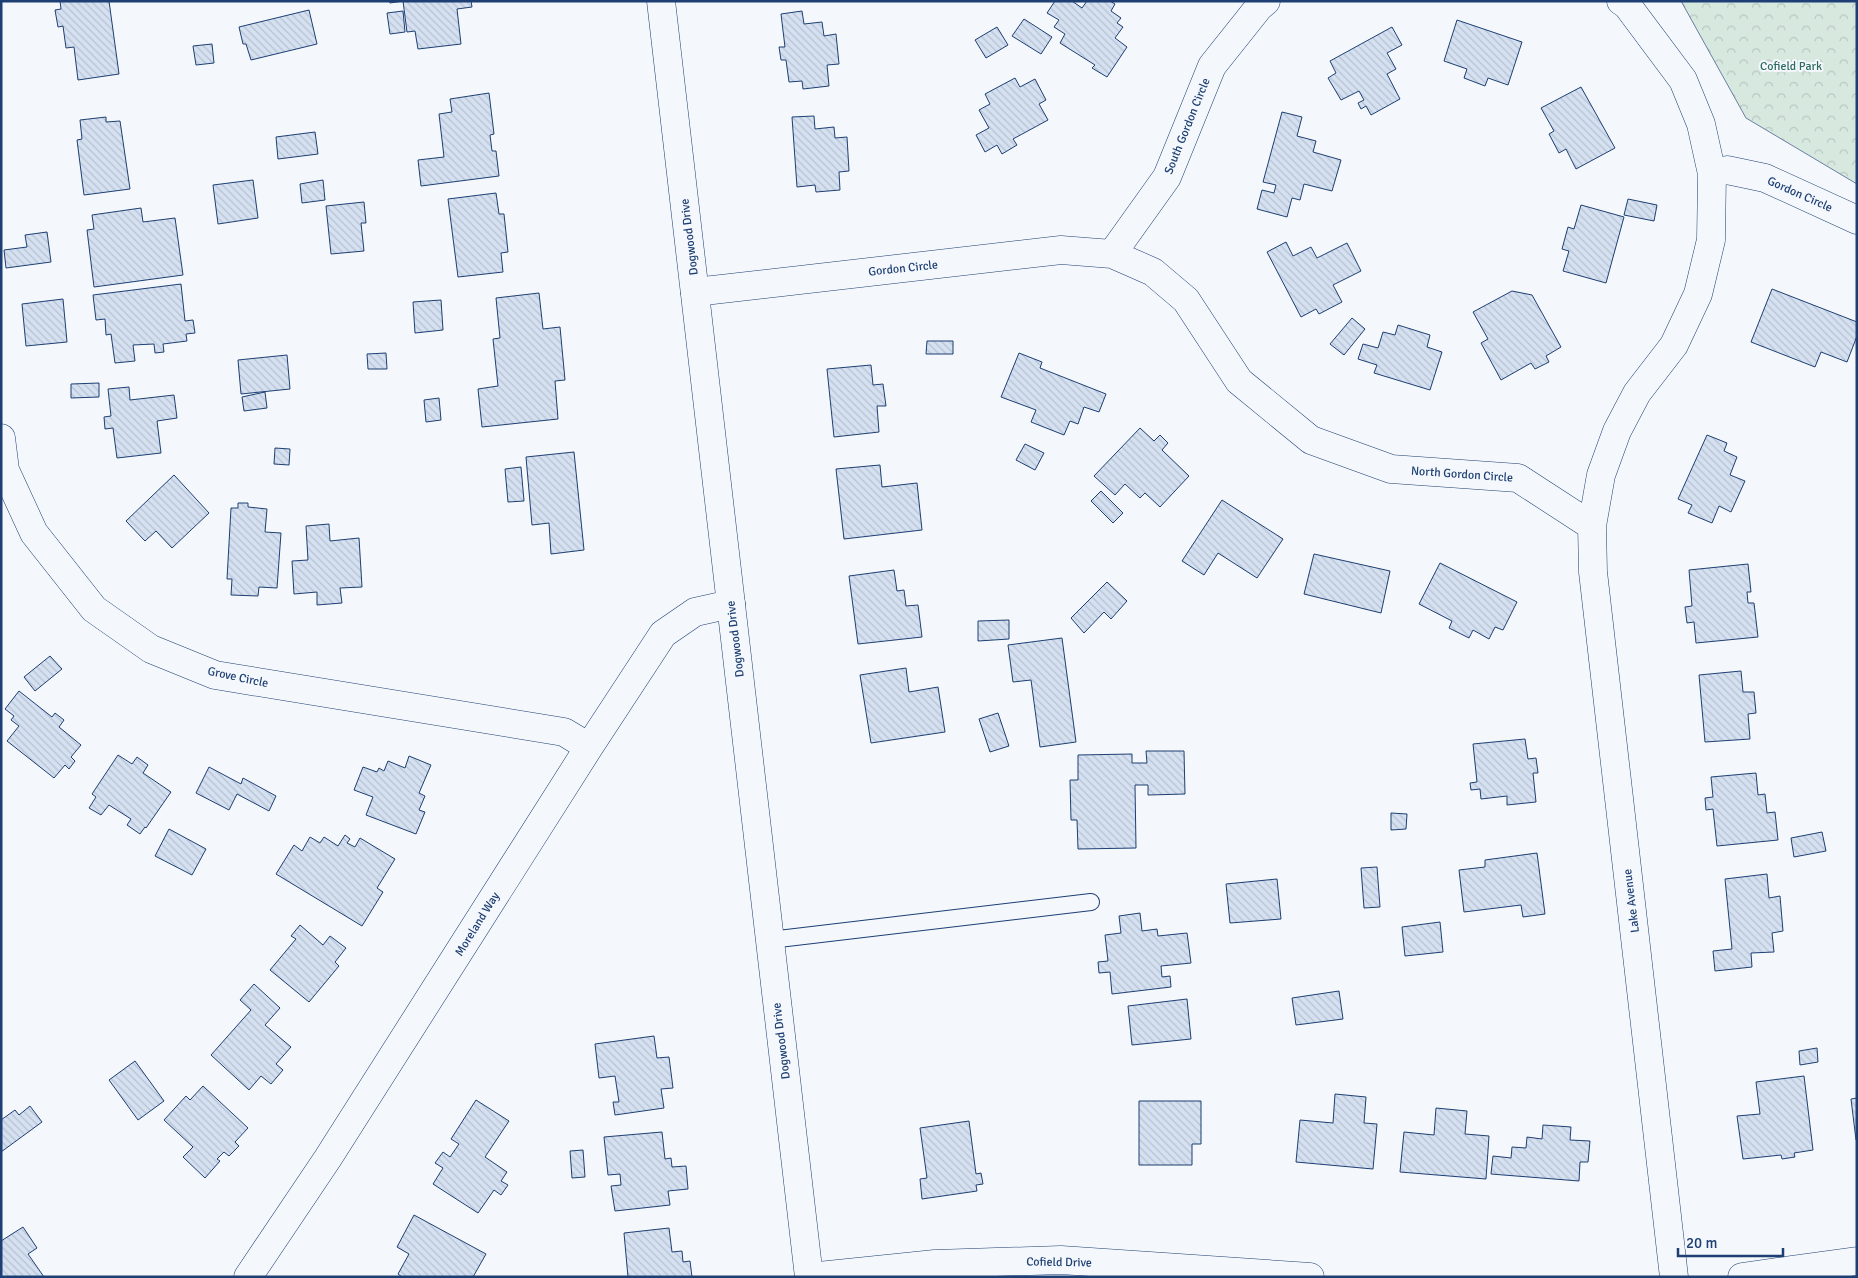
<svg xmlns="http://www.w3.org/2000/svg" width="1858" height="1278" viewBox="0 0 1858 1278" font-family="Signika,sans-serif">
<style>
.forest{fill:url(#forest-crowns);stroke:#687fa3}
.building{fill:url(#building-back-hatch);stroke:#1d3f73}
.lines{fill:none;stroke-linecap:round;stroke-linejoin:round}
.service-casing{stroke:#1d3f73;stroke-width:18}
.minor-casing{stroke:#1d3f73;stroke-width:29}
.primary-casing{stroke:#1d3f73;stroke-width:29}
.service{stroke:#f4f7fb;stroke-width:16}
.minor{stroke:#f4f7fb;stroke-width:28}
.primary{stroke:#f4f7fb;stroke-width:28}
.labels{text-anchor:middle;stroke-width:4;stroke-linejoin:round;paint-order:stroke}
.park-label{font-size:12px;fill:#2c6c60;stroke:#f4f7fb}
.street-label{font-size:12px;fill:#1d3f73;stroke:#f4f7fb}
</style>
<defs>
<pattern id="forest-crowns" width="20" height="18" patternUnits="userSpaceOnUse" patternTransform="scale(1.25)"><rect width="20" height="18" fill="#d7e8df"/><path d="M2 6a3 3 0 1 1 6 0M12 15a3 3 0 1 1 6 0" fill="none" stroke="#b8c8c3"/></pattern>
<pattern id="building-back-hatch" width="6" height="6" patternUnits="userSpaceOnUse" patternTransform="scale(1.25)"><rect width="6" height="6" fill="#d5e0f0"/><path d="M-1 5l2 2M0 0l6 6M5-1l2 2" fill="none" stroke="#b6c1d1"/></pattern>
</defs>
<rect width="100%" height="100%" fill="#f4f7fb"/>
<!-- forest -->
<path class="forest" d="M1681,1H1857V184L1746,118Z"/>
<!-- building -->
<path class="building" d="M60,1H109L119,74L78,80L74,47L66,48L63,26L58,27L55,10L61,9Z
M389,1H471L472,7L457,9L461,44L418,49L415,31L407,32L403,1L390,3Z
M1055,1H1072L1082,8L1087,1H1110L1115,4L1111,11L1121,18L1117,23L1123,27L1115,38L1127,47L1107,77L1092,68L1095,65L1060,43L1065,34L1054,27L1059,20L1047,13Z
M309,10L317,44L251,60L246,44H243L239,27Z
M403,11L405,32L390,34L387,13Z
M802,11L804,24L822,22L824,36L836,34L839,64L827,65L829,86L803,89L802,81L789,82L786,60H781L779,47H785L781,14Z
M1024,19L1052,37L1041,54L1012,36Z
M1457,20L1522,42L1508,85L1488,78L1485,86L1464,78L1467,69L1444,61Z
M997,27L1008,45L986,58L975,40Z
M1392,27L1402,45L1387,53L1396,69L1387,74L1400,99L1371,115L1366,106L1361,109L1358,103L1364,100L1359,91L1341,100L1328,78L1336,73L1330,61Z
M212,44L214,63L196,65L193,46Z
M1015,78L1020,87L1035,79L1046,100L1039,104L1048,120L1013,139L1017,145L1002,154L997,145L985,152L976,135L989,128L979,110L990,104L985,94Z
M1581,87L1615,148L1576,169L1566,149L1559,153L1549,134L1554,131L1541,108Z
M489,93L494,134L490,135L492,151H496L499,176L421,186L418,160L444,157L439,114L452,112L450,99Z
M1282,112L1302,117L1297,136L1316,141L1313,152L1341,160L1332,191L1304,184L1300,200L1292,198L1287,217L1257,209L1262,190L1274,193L1276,185L1263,182Z
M814,116L815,129L834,127L835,138L847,137L849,171L839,172L840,190L816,192L815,185L797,187L792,117Z
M106,117V122L120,121L130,189L84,195L77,140L82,139L80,120Z
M315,132L318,154L278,159L276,137Z
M253,180L258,218L218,224L213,185Z
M323,180L325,200L302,203L300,184Z
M496,193L499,214H504L508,252L501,253L503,272L458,277L448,199Z
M1628,199L1657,205L1654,221L1624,215Z
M364,202L366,223H361L364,251L331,254L326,206Z
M1581,205L1624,217L1606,283L1563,271L1569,251L1562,249L1568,227L1574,229Z
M141,208L143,222L175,218L183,275L94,287L87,230L94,229L92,215Z
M47,232L51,262L6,268L4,250L27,247L25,235Z
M1286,242L1293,256L1311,247L1317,258L1347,243L1361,271L1333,285L1342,302L1319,314L1316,309L1301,317L1267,252Z
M181,284L185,321L193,320L195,333L186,334L187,341L163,344L164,352L155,353L154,344L133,345L135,361L115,363L111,334L106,335L105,319L96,320L93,295Z
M1772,289L1857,322V336L1847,362L1821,352L1815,367L1751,342Z
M1512,291L1532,295L1561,347L1546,356L1549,362L1535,369L1531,363L1501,380L1481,343L1488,339L1473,312Z
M539,293L543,329L560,327L565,380L555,381L558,419L482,427L478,389L498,386L493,339L500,338L496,298Z
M63,299L67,342L26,346L22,304Z
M441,300L443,330L415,333L413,302Z
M1352,318L1365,329L1344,355L1330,344Z
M1398,325L1430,335L1427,347L1442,352L1430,390L1374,373L1377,365L1358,359L1363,344L1378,348L1383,332L1395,335Z
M927,341H953V354H926Z
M386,353L387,369H368L367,354Z
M1019,353L1042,362L1040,368L1106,394L1099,412L1084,407L1078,424L1070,421L1064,435L1031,422L1036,410L1001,397Z
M287,355L290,389L241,394L238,360Z
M871,365L873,385L883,384L886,406H877L879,432L834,437L827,369Z
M99,383V397L71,398V384Z
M129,387L130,400L174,395L177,418L157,421L161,453L117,458L113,428L105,429L104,417L111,416L108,389Z
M265,392L267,408L244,411L242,397Z
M439,398L441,420L426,422L424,400Z
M1140,428L1154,441L1160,435L1168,443L1162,450L1189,476L1160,507L1145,493L1140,498L1125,484L1115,495L1094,476Z
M1707,435L1727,443L1724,451L1737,457L1730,475L1745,481L1731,512L1719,506L1712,523L1688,513L1692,505L1678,499Z
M1025,444L1044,453L1035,470L1016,460Z
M275,448L290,449L289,465L274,464Z
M574,452L584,550L551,554L549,523L532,525L526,457Z
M880,465L882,487L917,483L922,530L844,539L836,469Z
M521,467L524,501L508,502L505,469Z
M174,475L209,513L172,548L156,531L145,541L126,521Z
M1101,491L1123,513L1113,523L1091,501Z
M1222,500L1283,539L1257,578L1218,553L1204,575L1182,561Z
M238,503H248V507L267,509L265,532L281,533L277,588L259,587L258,596L231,595L232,579H227L231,508H238Z
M329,524L330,541L359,538L362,587L340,588L342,603L317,605V592L294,594L292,561L308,560L306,526Z
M1314,554L1390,571L1381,613L1304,594Z
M1440,563L1517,602L1503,630L1495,627L1489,639L1473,630L1469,638L1449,628L1452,621L1419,604Z
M1748,564L1751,592H1747L1748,603H1754L1758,637L1696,643L1694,622L1687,623L1685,607L1692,606L1689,570Z
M894,570L897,591L904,590L906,606L918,605L922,637L858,644L849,576Z
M1107,582L1127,601L1111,619L1104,612L1084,633L1071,618Z
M1009,620V639L978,641V621Z
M1062,638L1076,742L1040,747L1031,680L1013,682L1008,645Z
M50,656L62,669L35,691L24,677Z
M906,668L909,692L938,687L945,732L871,743L860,675Z
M1741,671L1743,692H1754L1756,713L1748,714L1750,739L1705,742L1699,675Z
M19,691L52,717L55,713L64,720L59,727L81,745L71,757L75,761L69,769L65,765L54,778L7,741L19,726L11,720L14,716L5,709Z
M998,713L1009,746L990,752L979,719Z
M1525,739L1528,759L1536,758L1538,773H1533L1536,802L1507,805V796L1481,799L1480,789L1471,790L1470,783L1477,782L1473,744Z
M1146,751H1184L1185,794L1148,795V785H1135L1136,848L1078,849L1077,820H1071L1070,780H1078V755L1132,754V763H1147Z
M118,755L132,764L137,757L148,765L143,773L171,792L146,828L145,827L140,834L127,825L131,819L109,805L101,815L89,808L96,797L92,794Z
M409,756L431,765L419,793L425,796L419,810L425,812L416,834L366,815L373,797L354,790L363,767L377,772L379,768L384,771L388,761L405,768Z
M209,767L241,784L243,778L276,796L269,811L237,794L229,810L196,793Z
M1756,773L1758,795L1765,794L1767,813L1775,812L1778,840L1717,846L1713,809L1706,810L1705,798L1713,797L1711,777Z
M1391,813L1407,814L1406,829L1391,830Z
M169,829L206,849L192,875L155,856Z
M1822,832L1826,851L1794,857L1791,838Z
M345,835L350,839L347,843L355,847L360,838L395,859L377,888L383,892L362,926L276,874L294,845L302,851L310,837L320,843L324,837L338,846Z
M1537,853L1545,914L1523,917L1521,905L1464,912L1459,870L1485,867V860Z
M1377,867L1380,907L1364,908L1361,868Z
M1767,874L1769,898L1780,896L1783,931L1772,933L1774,952L1751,953L1752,967L1715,971L1713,951L1732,949L1725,879Z
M1277,879L1281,919L1230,923L1226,884Z
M1140,913L1142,931L1157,929L1158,936L1187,933L1191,963L1161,966L1162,977L1170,976L1171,987L1112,994L1110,972L1099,973L1098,962L1108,961L1105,935L1121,933L1119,916Z
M1440,922L1443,952L1405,956L1402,927Z
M300,925L323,945L330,936L346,948L335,962L339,966L309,1002L270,970L296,939L291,936Z
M254,984L280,1008L265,1025L291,1047L276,1064L283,1070L271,1084L261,1076L249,1090L211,1055L251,1010L240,1000Z
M1339,991L1343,1019L1296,1025L1292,998Z
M1187,999L1191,1039L1132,1045L1128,1006Z
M654,1036L657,1058L669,1057L673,1088L661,1089L664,1108L615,1115L613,1102H619L615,1076L599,1078L595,1044Z
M1817,1048L1818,1062L1800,1065L1799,1051Z
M135,1061L164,1101L138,1120L109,1080Z
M1804,1076L1813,1150L1794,1153L1795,1157L1782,1159L1781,1155L1743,1159L1737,1116L1760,1114L1756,1082Z
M203,1086L248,1128L235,1142L239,1146L229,1156L224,1152L217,1159L220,1161L205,1178L183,1157L193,1147L164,1120L186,1096L190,1100Z
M1335,1094L1366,1097L1364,1123L1377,1124L1373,1169L1296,1162L1300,1120L1333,1123Z
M1857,1098V1140H1856L1851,1099Z
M476,1100L509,1121L485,1157L507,1172L501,1181L508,1185L501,1195L494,1190L478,1213L433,1184L443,1168L435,1163L443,1152L450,1157L459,1144L451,1139Z
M1139,1101H1201V1144H1192V1165H1139Z
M30,1106L42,1122L1,1152V1120L15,1110L19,1115Z
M1436,1108L1467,1111L1465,1134L1489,1136L1486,1179L1400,1172L1404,1132L1434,1135Z
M969,1121L976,1174L981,1173L983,1184L976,1185L977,1191L922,1199L920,1179L927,1178L920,1128Z
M1543,1125L1571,1127L1570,1140L1590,1141L1588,1162H1580L1579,1181L1491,1174L1493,1156L1511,1158L1512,1147L1526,1148L1527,1137L1542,1139Z
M662,1132L665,1159L671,1158L672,1167L686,1166L688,1189L668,1191L670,1205L615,1211L611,1186L621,1185L620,1174L608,1175L604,1137Z
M583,1150L585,1177L572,1178L570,1151Z
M414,1215L486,1254L473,1277H402L398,1274L409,1254L397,1247Z
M23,1227L37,1248L28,1254L44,1277H1V1241Z
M669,1228L672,1252L682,1251L683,1262L690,1261L692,1277H628L624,1233Z"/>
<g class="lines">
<defs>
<path id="service" d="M770,940L1091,902"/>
<path id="minor" d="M1621,1L1627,5L1683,80L1701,124L1712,174L1711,240L1698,294L1674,345L1637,393L1617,431L1601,475L1592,526L1593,572L1674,1277
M1712,174L1727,170L1765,178L1857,220
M1112,254L1167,177L1212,66L1259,7L1266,1
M695,292L1061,250L1112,254L1153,272L1186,300L1239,381L1311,440L1391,469L1518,478L1592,526
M1,438L5,470L34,533L94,609L151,649L215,675L564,732L589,747
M248,1277L328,1158L589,747L663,634L695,612L731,604
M809,1277L935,1264L1061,1260L1310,1277
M1742,1277L1857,1261"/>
<path id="primary" d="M661,1L809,1277"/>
</defs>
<!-- service casing -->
<use href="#service" class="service-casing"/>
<!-- minor casing -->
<use href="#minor" class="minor-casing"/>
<!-- primary casing -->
<use href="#primary" class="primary-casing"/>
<!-- service -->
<use href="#service" class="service"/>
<!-- minor -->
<use href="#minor" class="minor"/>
<!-- primary -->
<use href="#primary" class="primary"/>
</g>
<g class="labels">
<!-- park labels -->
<g class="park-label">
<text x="1791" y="70">Cofield Park</text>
</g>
<!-- street labels -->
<g class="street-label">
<text transform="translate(1187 126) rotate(-68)" y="4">South Gordon Circle</text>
<text transform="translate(1800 194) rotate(24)" y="4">Gordon Circle</text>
<text transform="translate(689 237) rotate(-97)" y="4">Dogwood Drive</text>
<text transform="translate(903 268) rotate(-6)" y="4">Gordon Circle</text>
<text transform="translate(1462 474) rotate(4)" y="4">North Gordon Circle</text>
<text transform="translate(735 639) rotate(-97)" y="4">Dogwood Drive</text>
<text transform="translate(238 677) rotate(12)" y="4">Grove Circle</text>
<text transform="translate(1631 901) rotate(-97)" y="4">Lake Avenue</text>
<text transform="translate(477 924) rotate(-58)" y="4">Moreland Way</text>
<text transform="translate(781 1041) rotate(-97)" y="4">Dogwood Drive</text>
<text transform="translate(1059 1262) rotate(1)" y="4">Cofield Drive</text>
</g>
</g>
<!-- border -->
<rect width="1858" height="1278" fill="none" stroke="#1d3f73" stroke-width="5"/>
<!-- scale -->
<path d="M1678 1248v8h105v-8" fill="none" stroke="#1d3f73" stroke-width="2.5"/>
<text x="1686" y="1248" font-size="15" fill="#1d3f73" stroke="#f4f7fb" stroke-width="4" paint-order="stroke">20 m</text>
</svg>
